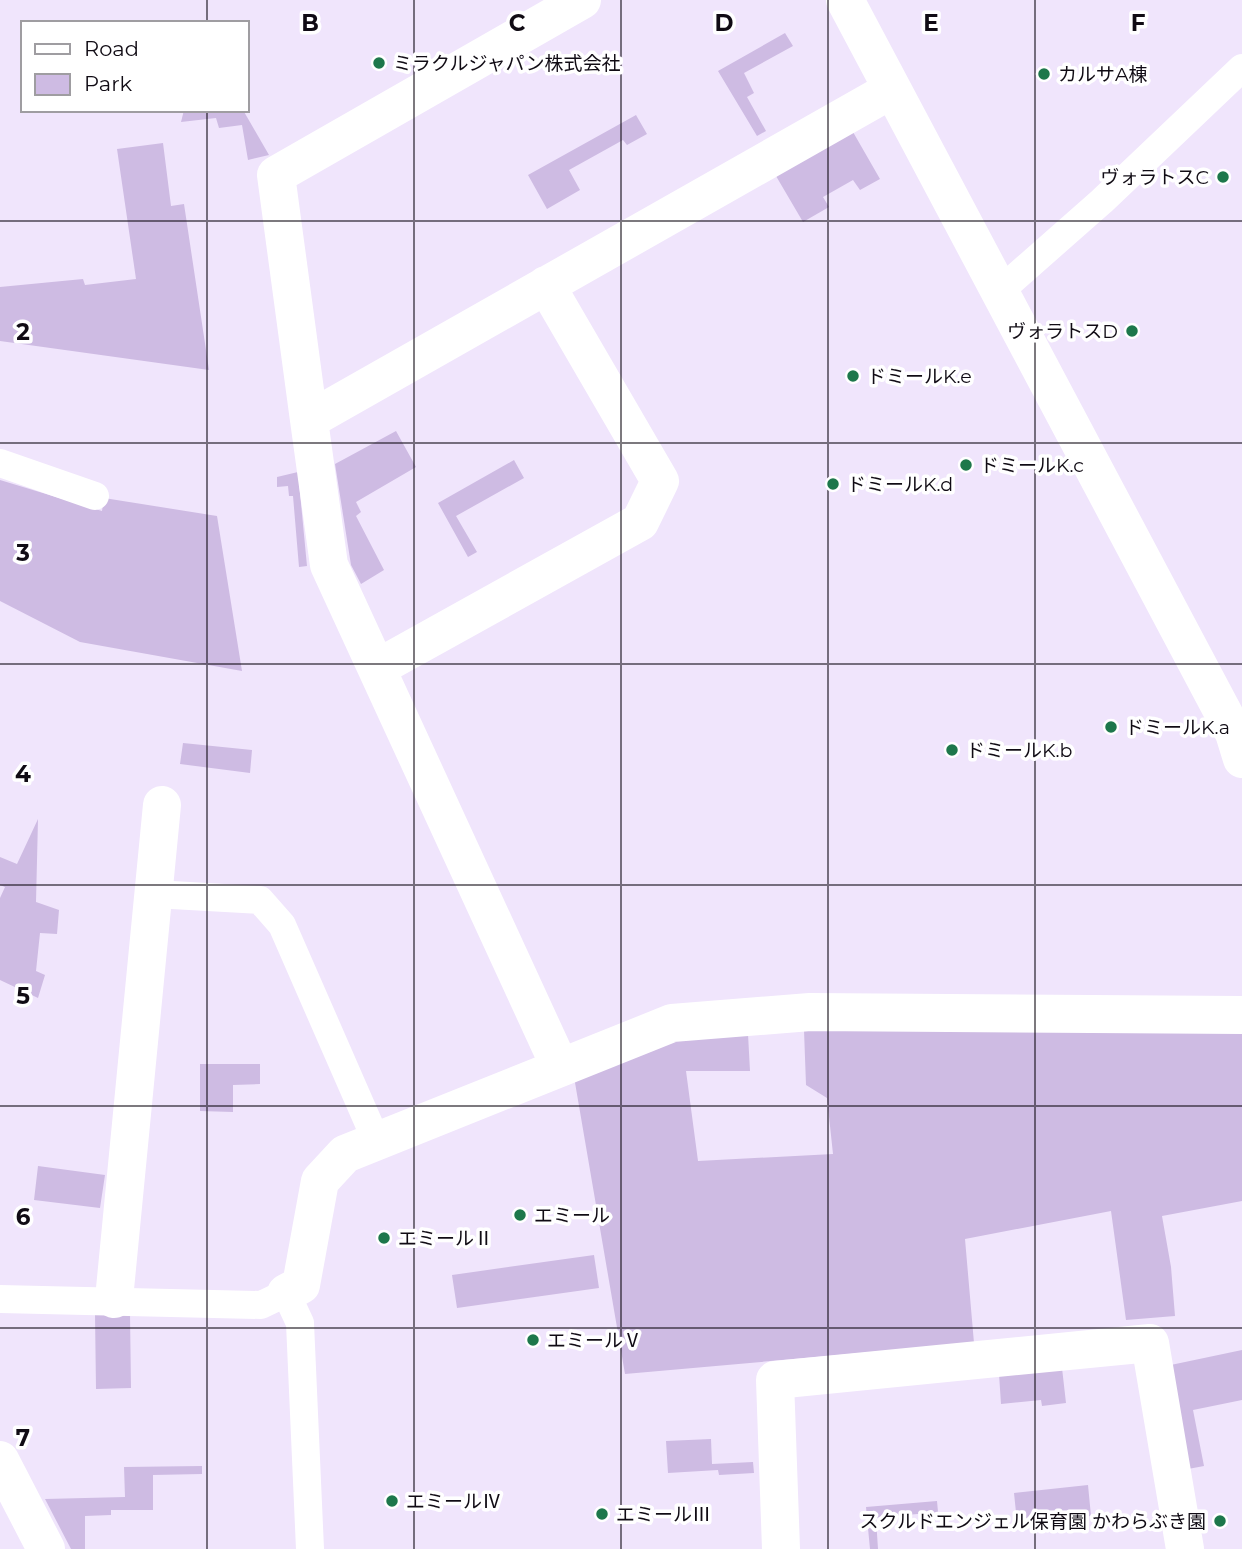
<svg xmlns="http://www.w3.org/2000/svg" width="1242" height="1549" viewBox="0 0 1242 1549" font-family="Montserrat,'Noto Sans JP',sans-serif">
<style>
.green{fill:#cebbe3}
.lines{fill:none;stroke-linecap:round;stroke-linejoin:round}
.service{stroke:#fff;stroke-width:28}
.minor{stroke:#fff;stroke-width:38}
.grid{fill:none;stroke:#100b14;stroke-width:2;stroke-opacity:0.55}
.poi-dot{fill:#1d774b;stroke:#fff;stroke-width:2.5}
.labels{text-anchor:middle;stroke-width:7;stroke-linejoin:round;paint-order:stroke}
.poi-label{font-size:19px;fill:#100b14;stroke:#fff;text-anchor:start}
.grid-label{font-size:23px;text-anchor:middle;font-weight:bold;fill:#100b14;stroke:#fff;stroke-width:7;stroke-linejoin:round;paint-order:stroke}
</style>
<rect width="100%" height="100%" fill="#f0e5fc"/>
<!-- green -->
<path class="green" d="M785,33L793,46L744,73L754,93L747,97L766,131L757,136L718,71Z
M184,110H243L269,155L248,160L242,125L219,128L216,118L181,122Z
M636,115L647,134L627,145L623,140L569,170L580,190L547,209L528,175Z
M853,132L880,179L860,190L853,180L823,197L829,207L803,222L776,176Z
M163,143L171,206L184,204L209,370L0,341V287L83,279L85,285L136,279L117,149Z
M396,431L416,467L356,502L361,512L356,516L384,570L361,584L351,565L335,464Z
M514,460L524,478L456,516L477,552L468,557L438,503Z
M298,472L307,566L299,567L293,496H289L288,486L277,487V477Z
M0,480L102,511L104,498L217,516L242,671L80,642L0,601Z
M183,743L252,750L250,773L180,764Z
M38,819L36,902L59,910L57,934L40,933L36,971L45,975L38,998L0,980V898L5,887L0,885V857L17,864Z
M804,1030L1242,1033V1201L1162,1216L1171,1267L1175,1316L1126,1320L1111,1211L965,1239L974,1343L625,1374L573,1071L673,1035L748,1034L750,1071H686L698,1161L833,1154L827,1098L806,1085Z
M200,1064H260V1084L233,1085V1112L200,1111Z
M38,1166L105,1175L100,1208L34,1200Z
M594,1255L599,1288L457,1308L452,1275Z
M95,1314H130L131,1388L96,1389Z
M1242,1350V1400L1193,1410L1204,1466L1188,1469L1166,1366Z
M1062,1368L1066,1403L1042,1406L1041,1400L1001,1404L999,1374Z
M711,1439L712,1464L753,1462L754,1473L719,1475L718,1470L668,1473L666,1441Z
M202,1466V1474L153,1475V1510H111V1515L85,1516V1549H71L45,1499L125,1497L124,1467Z
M1088,1485L1091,1516L1082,1517L1081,1512L1017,1522L1014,1493Z
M937,1501L938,1512L876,1518L878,1549H870L866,1507Z"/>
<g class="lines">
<!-- service -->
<path class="service" d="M1001,290L1102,201L1242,68
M0,463L95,496
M154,894L260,900L282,925L376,1140
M0,1299L261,1305L286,1293L300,1323L310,1549"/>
<!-- minor -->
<path class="minor" d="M582,0L276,175L309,420L891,90
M845,0L1234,733L1242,759
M309,420L329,565L560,1067
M379,667L640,522L660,481L546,285
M286,1293L301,1285L320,1181L345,1154L672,1023L810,1012L1242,1015
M114,1299L162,805
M0,1460L46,1549
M781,1549L775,1380L1150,1343L1185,1549"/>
</g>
<!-- grid -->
<path class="grid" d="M207,0V23M414,0V1549M621,0V1549M828,0V1549M1035,0V1549M207,110V1549M0,221H1242M0,443H1242M0,664H1242M0,885H1242M0,1106H1242M0,1328H1242"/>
<!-- markers -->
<g class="poi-dot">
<circle cx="379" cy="63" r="7"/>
<circle cx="1044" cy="74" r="7"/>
<circle cx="1223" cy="177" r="7"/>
<circle cx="1132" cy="331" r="7"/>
<circle cx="853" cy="376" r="7"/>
<circle cx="966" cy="465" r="7"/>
<circle cx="833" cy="484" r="7"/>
<circle cx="1111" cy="727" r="7"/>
<circle cx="952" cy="750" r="7"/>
<circle cx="520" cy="1215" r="7"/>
<circle cx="384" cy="1238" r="7"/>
<circle cx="533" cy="1340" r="7"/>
<circle cx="392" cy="1501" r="7"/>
<circle cx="602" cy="1514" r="7"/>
<circle cx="1220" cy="1521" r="7"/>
</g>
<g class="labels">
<!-- poi labels -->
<g class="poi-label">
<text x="393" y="70">ミラクルジャパン株式会社</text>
<text x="1058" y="81">カルサA棟</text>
<text x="1209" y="184" text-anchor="end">ヴォラトスC</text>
<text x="1118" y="338" text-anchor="end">ヴォラトスD</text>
<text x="867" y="383">ドミールK.e</text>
<text x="980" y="472">ドミールK.c</text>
<text x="847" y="491">ドミールK.d</text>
<text x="1125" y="734">ドミールK.a</text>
<text x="966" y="757">ドミールK.b</text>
<text x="534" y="1222">エミール</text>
<text x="398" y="1245">エミールⅡ</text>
<text x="547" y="1347">エミールⅤ</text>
<text x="406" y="1508">エミールⅣ</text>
<text x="616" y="1521">エミールⅢ</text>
<text x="1206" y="1528" text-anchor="end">スクルドエンジェル保育園 かわらぶき園</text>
</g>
</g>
<g class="grid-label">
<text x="310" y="31">B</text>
<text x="517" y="31">C</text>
<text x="724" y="31">D</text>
<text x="931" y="31">E</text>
<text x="1138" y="31">F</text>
<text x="23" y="340">2</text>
<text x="23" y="561">3</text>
<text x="23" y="782">4</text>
<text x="23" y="1004">5</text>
<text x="23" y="1225">6</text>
<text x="23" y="1446">7</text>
</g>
<!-- legend -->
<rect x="21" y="21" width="228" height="91" fill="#ffffff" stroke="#9f9da1" stroke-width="2"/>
<rect x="35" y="44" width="35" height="10" fill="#ffffff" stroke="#9f9da1" stroke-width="2"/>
<text x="84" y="56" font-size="21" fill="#100b14">Road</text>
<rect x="35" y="74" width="35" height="21" fill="#cebbe3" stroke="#9f9da1" stroke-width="2"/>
<text x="84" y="91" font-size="21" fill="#100b14">Park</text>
</svg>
